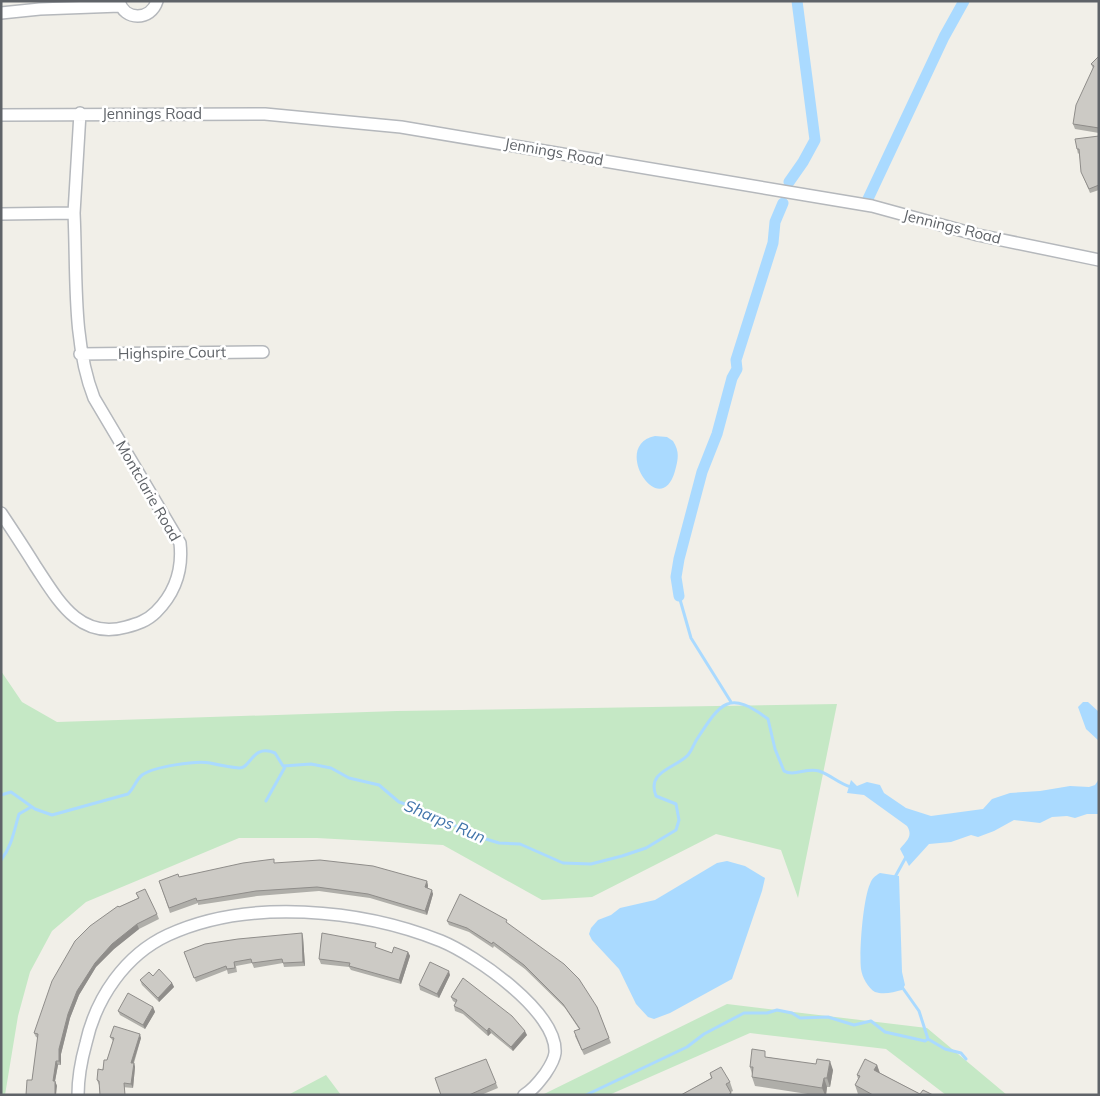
<svg xmlns="http://www.w3.org/2000/svg" width="1100" height="1096" viewBox="0 0 1100 1096" font-family="Mulish,sans-serif">
<style>
.green{fill:#c5e8c5}
.water{fill:#aadaff}
.lines{fill:none;stroke-linecap:round;stroke-linejoin:round}
.stream{stroke:#aadaff;stroke-width:3}
.canal{stroke:#aadaff;stroke-width:11}
.street-casing{stroke:#b5b8bc;stroke-width:14}
.street{stroke:#fff;stroke-width:11}
.wall{fill:#afaea9}
.shaded-wall{fill:#8f8d8a}
.building{fill:#cccac5;stroke:#8f8d8a}
.labels{text-anchor:middle;stroke-width:5;stroke-linejoin:round;paint-order:stroke}
.street-label{font-size:15px;fill:#5f6368;stroke:#fff}
.water-label{font-size:16px;font-style:italic;fill:#4174aa;stroke:#fff}
</style>
<rect width="100%" height="100%" fill="#f1efe8"/>
<!-- green -->
<path class="green" d="M1,671L22,702L57,722L397,711L837,704L798,898L781,850L716,834L592,897L542,900L443,845L317,838H239L86,902L52,931L30,972L18,1016L5,1095H1Z
M727,1004L927,1028L1007,1095H946L886,1049L750,1033L609,1095H542Z
M326,1075L341,1095H288Z"/>
<!-- water -->
<path class="water" d="M655,436L667,437L673,441C680,452 678,459 675,471C660,523 610,445 655,436Z
M1083,702H1088L1099,712V741L1086,729L1078,707Z
M1099,779V814H1087L1075,818L1067,816L1052,817L1040,823L1014,820L994,831L978,837L971,835L951,842L929,844L909,866L900,849C905,842 914,837 907,826L864,795L847,793L851,780L857,786L867,782L880,785L884,793L906,808L931,816L983,809L992,799L1010,793L1040,791L1070,786L1089,787L1095,785Z
M727,861L745,866L765,878L762,891L732,979L670,1013L654,1019L648,1017L636,1004L619,969L592,940L589,934L591,928L598,920L611,915L620,908L655,900L717,863Z
M880,873L899,876L902,972L905,985L902,990C894,992 884,995 875,992C868,988 862,977 861,969C859,952 863,899 870,884C872,878 875,876 880,873Z"/>
<g class="lines">
<!-- stream -->
<path class="stream" d="M783,203L785,194
M679,596L691,638L731,702
M1,795L11,792L35,809L52,815L128,794C134,788 136,780 142,775C153,767 197,760 210,763C219,765 230,767 239,768C251,769 252,743 275,753L283,766L311,764L331,768L349,778L379,785L399,802L426,811L476,836L499,843L520,844L563,863L591,864L622,856L646,848L676,830L679,820L676,804L656,796C646,771 676,768 688,755C692,750 694,744 697,739C721,702 729,690 768,719L775,749L784,771C794,777 807,767 819,771C831,775 839,784 851,787
M266,801L285,767
M1,860C12,846 14,831 19,814L31,807
M895,877L906,857
M902,987L919,1011L928,1039
M586,1095L687,1047L704,1034L744,1013H767L777,1010L792,1013L800,1018L828,1017L854,1025L871,1021L885,1032L925,1041L928,1039L945,1049L961,1053L966,1059"/>
<!-- canal -->
<path class="canal" d="M789,182L803,162L815,140L797,1
M867,201L944,37L964,1
M679,596L676,577L679,559L702,472L717,434L732,378L737,369L736,360L773,243L775,222L783,203"/>
<defs>
<path id="street" d="M119,1C124,21 151,21 157,1
M1,13L40,9L120,6
M1,115L265,114L401,127L872,206L978,235L1099,260
M74,213L80,113
M1,214L74,213C77,273 72,342 94,398L180,543C183,570 175,593 156,612C147,621 137,624 126,627C79,640 58,600 36,567C25,549 13,531 1,513
M80,354L263,352
M78,1095C78,1076 81,1061 86,1043C96,998 125,955 168,935C248,898 361,909 441,941C475,955 558,1012 555,1053C554,1061 549,1068 545,1074C539,1082 533,1090 524,1095"/>
</defs>
<!-- street casing -->
<use href="#street" class="street-casing"/>
<!-- street -->
<use href="#street" class="street"/>
</g>
<!-- wall -->
<path class="wall" d="M1099,56V133L1075,129L1073,124L1093,68L1091,64Z
M1099,136V190L1090,193L1083,176L1079,153L1078,154L1077,149Z
M275,863L427,881L428,886V888L433,894L427,915L370,898L319,891L257,896L198,905V903L170,913L159,881L179,877Z
M136,893L157,914L159,919L139,929L114,949L96,967L79,995L70,1018L61,1054V1065H58L55,1081L57,1086L32,1080L38,1038L36,1037L34,1033L119,907L138,898Z
M447,921L509,924L597,1007L611,1043L584,1055L575,1036L579,1029L565,1008L525,969L494,946L493,948L469,932L449,925Z
M302,933L303,937L305,966L284,967L283,963L254,968L252,963L236,966L237,972L228,974L227,970L196,982L184,952Z
M377,947V948L392,953L408,952L410,956L401,984L351,970L349,967L321,964L319,959Z
M450,975L439,998L420,990L419,985Z
M153,976L172,983L174,987L159,1002L142,985L140,980Z
M451,997L527,1035L513,1051L491,1033L488,1036L463,1014L455,1011L454,1006L456,1003L453,1001Z
M153,1007L155,1012L145,1029L120,1015L118,1011Z
M110,1037L141,1038L134,1063L135,1067L133,1088L99,1085L97,1080L107,1060L113,1041Z
M768,1057L833,1070L830,1087H827L826,1095H814L755,1086L752,1077V1074L750,1067Z
M877,1065L880,1073L920,1094L933,1095H860L858,1094L855,1085L858,1079L857,1075Z
M710,1073L730,1082L733,1091L731,1092L732,1095H681L711,1078Z
M496,1083L498,1088L481,1095H441Z"/>
<!-- shaded-wall -->
<path class="shaded-wall" d="M427,881L428,886L426,892L425,887Z
M432,890L433,894L427,915L425,911Z
M137,924L139,929L114,949L96,967L79,995L70,1018L61,1054V1065L59,1061V1049L68,1014L77,991L95,963L112,944Z
M302,933L303,937L305,966L303,962Z
M408,952L410,956L401,984L399,980Z
M449,971L450,975L439,998L437,994Z
M172,983L174,987L159,1002L158,998Z
M153,1007L155,1012L145,1029L143,1025Z
M489,1028L491,1033L488,1036L487,1031Z
M525,1031L527,1035L513,1051L511,1047Z
M140,1034L141,1038L132,1067L131,1063Z
M56,1061L58,1065L55,1081L57,1086L56,1095H55L53,1081Z
M830,1061L833,1070L830,1087L827,1078Z
M134,1063L135,1067L133,1088L131,1084Z
M877,1065L880,1074L874,1070Z
M824,1078L827,1087L826,1095H825L822,1088Z"/>
<!-- building -->
<path class="building" d="M1099,56V128L1073,124L1076,105L1094,66L1091,64Z
M1099,136V185L1089,189L1081,172L1079,149H1077L1075,139Z
M274,859V863L320,860L373,866L427,881L425,887L432,890L425,911L368,894L317,887L256,891L197,901L196,898L169,908L159,881L178,874L179,877L243,863Z
M145,889L157,914L137,924L112,944L95,963L77,991L68,1014L59,1049V1061H56L53,1081H55V1095H26L27,1080H32L38,1034L34,1033L52,981L75,941L90,926L118,906L119,907L139,898L136,893Z
M460,894L507,920L506,922L564,964L579,979L597,1007L609,1038L582,1050L574,1031L580,1029L563,1004L524,965L493,942L492,944L467,928L447,921Z
M302,933L303,962L283,963L282,959L252,963L251,959L234,962L235,968L227,969L226,966L194,978L184,952L205,944L238,939Z
M322,933L376,943L375,947L392,953L394,947L408,952L399,980L349,966L350,963L319,959Z
M430,962L449,971L437,994L419,985Z
M159,969L172,983L158,998L140,980L149,972L153,976Z
M463,978L512,1016L525,1031L511,1047L489,1028L487,1031L462,1010L454,1006L457,1000L451,997Z
M128,993L153,1007L143,1025L118,1011Z
M114,1026L140,1034L131,1063H134L131,1084L124,1083L125,1095H100L99,1081L97,1080L98,1069L103,1070L104,1060H107L114,1038L110,1037Z
M752,1049L765,1051V1057L816,1064L817,1059L830,1061L827,1078H824L822,1088L752,1077L753,1067H750Z
M486,1059L496,1083L469,1095H441L435,1078Z
M865,1059L877,1065L874,1070L891,1079L920,1094L923,1090L933,1095H873L855,1085L860,1076L857,1075Z
M721,1067L730,1082L726,1084L731,1093L728,1095H681L712,1078L710,1073Z"/>
<g class="labels">
<!-- street labels -->
<g class="street-label">
<text x="152" y="119">Jennings Road</text>
<text transform="translate(554 152) rotate(10)" y="5">Jennings Road</text>
<text transform="translate(952 227) rotate(14)" y="5">Jennings Road</text>
<text transform="translate(172 353) rotate(-1)" y="5">Highspire Court</text>
<text transform="translate(148 491) rotate(60)" y="5">Montclarie Road</text>
</g>
<!-- water labels -->
<g class="water-label">
<text transform="translate(445 821) rotate(23)" y="6">Sharps Run</text>
</g>
</g>
<!-- border -->
<rect width="1100" height="1096" fill="none" stroke="#5f6368" stroke-width="5"/>
</svg>
